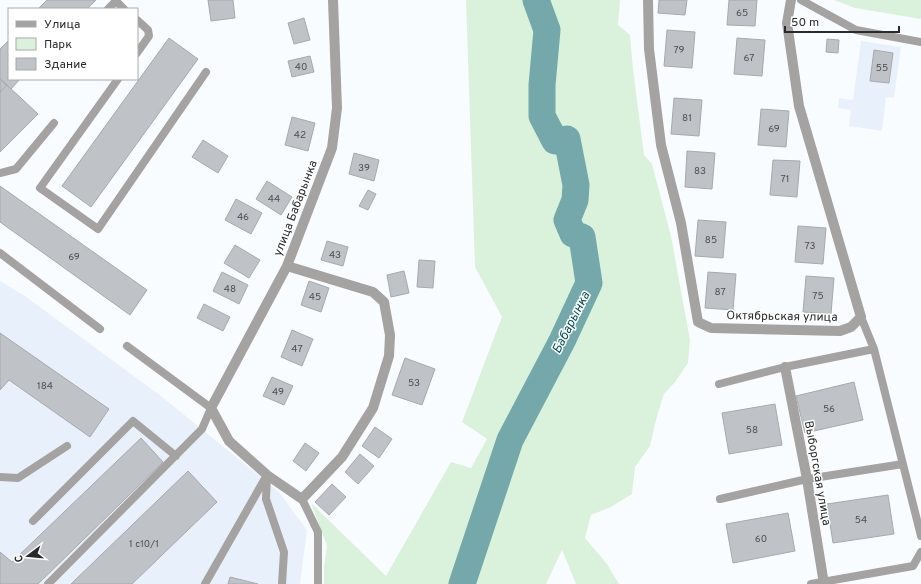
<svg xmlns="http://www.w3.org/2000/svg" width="921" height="584" viewBox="0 0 921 584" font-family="Overpass,sans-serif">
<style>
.built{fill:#e8f1fb}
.green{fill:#daf2db}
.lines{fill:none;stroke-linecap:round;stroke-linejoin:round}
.river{stroke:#75a8ab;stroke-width:27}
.building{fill:#bfc2c6;stroke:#a6aaad}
.service{stroke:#a5a2a2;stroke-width:8}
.minor{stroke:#a5a2a2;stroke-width:10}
.labels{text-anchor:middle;stroke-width:3;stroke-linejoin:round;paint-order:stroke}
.number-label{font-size:10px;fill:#4e5052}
.street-label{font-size:12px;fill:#292a2b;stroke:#fff}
.water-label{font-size:13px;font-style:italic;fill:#004f53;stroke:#fff}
</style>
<rect width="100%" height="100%" fill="#f9fcff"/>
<!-- built -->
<path class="built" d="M861,41L901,47L894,98L886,97L882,131L849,126L851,110L838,108L839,98L853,100Z
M0,281L25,296L161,396L279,492L307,530L300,584H0Z"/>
<!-- green -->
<path class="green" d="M466,0H620L618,25L630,35L633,69L644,155L652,164L671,236L690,340L688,363L675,382L664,394L657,416L650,446L635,467L632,494L611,507L591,515L585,538L607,564L619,584H576L562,550L546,584H324V566L327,546L311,503L386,576L451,462L471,468L487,439L462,422L502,317L475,267Z
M834,0H921V19L855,8Z"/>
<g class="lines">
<!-- river -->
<path class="river" d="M462,584L510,440L562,341L589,283L582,237L573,234L567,220L575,200L576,185L567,139L555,141L542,116V85L547,30L536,0"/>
</g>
<!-- building -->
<path class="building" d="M47,0H96L87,9H38Z
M208,0H233L235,18L211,21Z
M659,0H687L685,15L658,13Z
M729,0H757L755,26L727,25Z
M304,18L310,40L294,44L288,23Z
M667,30L695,32L692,68L664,66Z
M169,38L198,59L91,207L62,186Z
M737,38L765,40L762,76L734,74Z
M827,39L839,40L838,53L826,52Z
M9,40V79H20L11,89L0,79V49Z
M874,50L893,53L889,83L870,81Z
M310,56L314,72L292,77L288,61Z
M0,79L7,85L0,92Z
M7,85L38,114L0,152V92Z
M674,98L702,100L699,136L671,134Z
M761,109L789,111L786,147L758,145Z
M292,117L315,123L308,151L285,145Z
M203,140L228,156L218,173L192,157Z
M687,151L715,153L712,189L685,187Z
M354,153L379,160L374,181L349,174Z
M773,160L800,161L797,197L770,195Z
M267,181L292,197L281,215L256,199Z
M0,186L147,290L130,315L0,222Z
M368,190L376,194L368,210L359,206Z
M236,199L262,213L251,234L225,220Z
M698,220L726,222L723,258L695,256Z
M798,226L826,228L823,264L795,262Z
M327,241L348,247L343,266L321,260Z
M235,245L260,260L249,278L224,263Z
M419,260L435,261L433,288L417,287Z
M404,271L409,293L391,297L387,275Z
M222,272L248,285L239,304L213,291Z
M708,272L736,274L733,310L705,308Z
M806,276L834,278L831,314L803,312Z
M309,281L329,288L321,312L301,305Z
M204,304L230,317L223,331L197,318Z
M292,330L313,339L302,366L281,357Z
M0,333L109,409L90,437L9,380L0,390Z
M405,358L435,369L422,405L392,395Z
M272,377L293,386L284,405L263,396Z
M854,382L863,420L805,433L796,396Z
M775,404L782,445L729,454L722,413Z
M375,427L392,439L379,458L362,446Z
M141,438L163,462L38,584H0V552L12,562Z
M305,443L319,453L306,471L293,461Z
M360,454L374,466L358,484L345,472Z
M188,471L217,502L132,584H71Z
M332,484L346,497L329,515L315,502Z
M888,495L894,534L833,543L827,504Z
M788,513L795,551L733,563L726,524Z
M230,577L258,584H228Z"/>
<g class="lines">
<!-- service -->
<path class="service" d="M115,0L124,9
M801,0L856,30L921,42
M108,9L116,1
M137,20L148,30L149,36L137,53
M118,79L40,188L98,229L206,72
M0,173L16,169L54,123
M0,253L100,329
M861,317L874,349L921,536
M719,384L785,367L874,349
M267,476L266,499L284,552L282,584
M0,477L18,478L67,446
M302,499L318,532V584
M720,499L807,479L903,464
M33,521L133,421L176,456
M48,584L202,429L211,408L127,346
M205,584L267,475
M811,584L913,566L921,552"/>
<!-- minor -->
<path class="minor" d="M648,0L649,49L661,145L681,223L698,322L711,328L840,331L851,327L861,317L799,106L787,23L791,0
M287,266L373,292L384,302L390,335L389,356L373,408L342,457L302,499L267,475L229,441L211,408L287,266L332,148L337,108L333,0
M785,367L807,479L824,584"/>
</g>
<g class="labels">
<!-- number labels -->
<g class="number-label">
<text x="742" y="16">65</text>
<text x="679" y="53">79</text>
<text x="749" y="61">67</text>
<text x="301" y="70">40</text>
<text x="882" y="71">55</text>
<text x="687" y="121">81</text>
<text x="774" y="132">69</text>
<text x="300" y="138">42</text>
<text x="364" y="171">39</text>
<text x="700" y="174">83</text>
<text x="785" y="182">71</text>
<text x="274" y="202">44</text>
<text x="243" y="220">46</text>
<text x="711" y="243">85</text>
<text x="810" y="249">73</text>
<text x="335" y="258">43</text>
<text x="74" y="260">69</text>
<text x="230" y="292">48</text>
<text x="720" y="295">87</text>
<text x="818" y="299">75</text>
<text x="315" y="300">45</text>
<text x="297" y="352">47</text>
<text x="414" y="386">53</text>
<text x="45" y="389">184</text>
<text x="278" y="395">49</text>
<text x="829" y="412">56</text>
<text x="752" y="433">58</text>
<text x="861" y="523">54</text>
<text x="761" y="542">60</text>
<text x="144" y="547">1 с10/1</text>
</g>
<!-- street labels -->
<g class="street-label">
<text transform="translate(295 208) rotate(-69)" y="4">улица Бабарынка</text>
<text transform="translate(782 316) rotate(1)" y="4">Октябрьская улица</text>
<text transform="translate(818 473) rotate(80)" y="4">Выборгская улица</text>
</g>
<!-- water labels -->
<g class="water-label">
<text transform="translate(570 322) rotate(-63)" y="5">Бабарынка</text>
</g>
</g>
<!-- legend -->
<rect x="8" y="8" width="130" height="72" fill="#ffffff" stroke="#a9aaaa"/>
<rect x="16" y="21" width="20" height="6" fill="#a5a2a2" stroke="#a9aaaa"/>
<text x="44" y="28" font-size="12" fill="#292a2b">Улица</text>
<rect x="16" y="38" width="20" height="12" fill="#daf2db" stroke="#a9aaaa"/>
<text x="44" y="48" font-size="12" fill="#292a2b">Парк</text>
<rect x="16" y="58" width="20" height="12" fill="#bfc2c6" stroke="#a9aaaa"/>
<text x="44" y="68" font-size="12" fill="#292a2b">Здание</text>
<!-- north arrow -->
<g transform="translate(28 556) rotate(254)" stroke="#ffffff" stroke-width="3" paint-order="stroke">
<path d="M0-3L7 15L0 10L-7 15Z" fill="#292a2b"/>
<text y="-6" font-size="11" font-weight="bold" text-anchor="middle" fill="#292a2b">С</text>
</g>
<!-- scale -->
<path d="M785 26v6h114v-6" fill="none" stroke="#292a2b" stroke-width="2"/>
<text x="791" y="26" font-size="12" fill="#292a2b" stroke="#ffffff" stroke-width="3" paint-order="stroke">50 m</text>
</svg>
